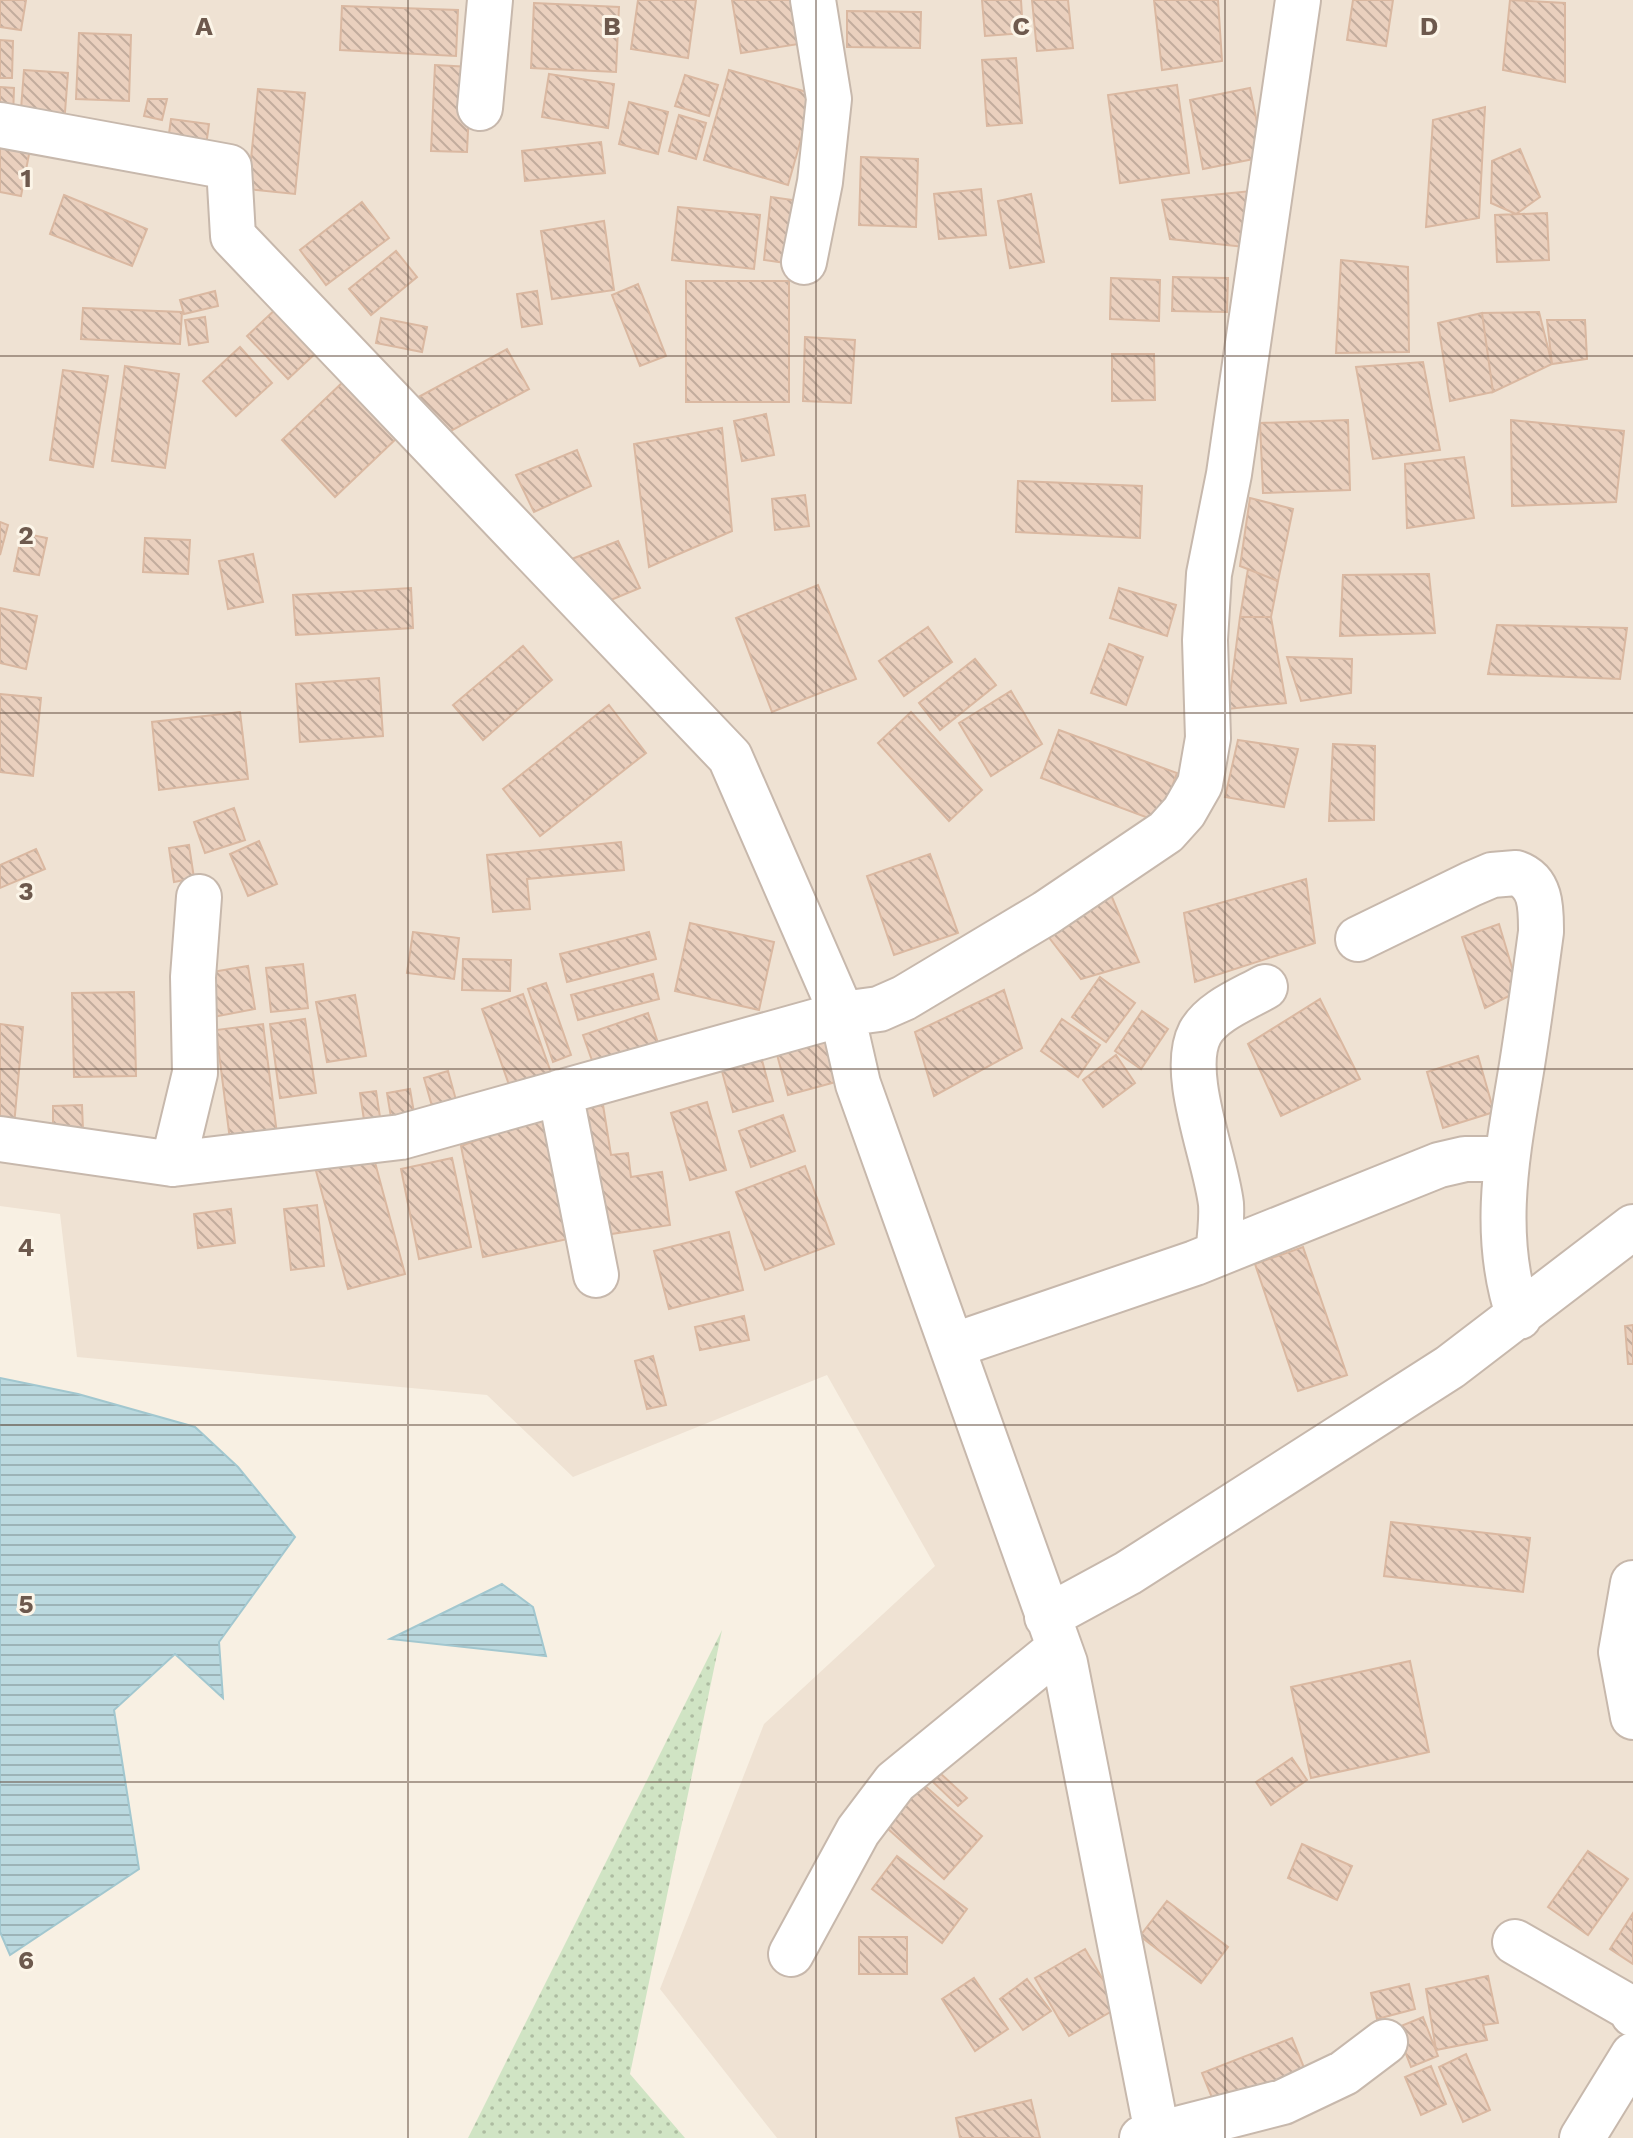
<svg xmlns="http://www.w3.org/2000/svg" width="1633" height="2138" viewBox="0 0 1633 2138" font-family="'Work Sans',sans-serif">
<style>
.residential{fill:#efe2d3}
.grass{fill:url(#grass-dots)}
.water{fill:url(#water-rules);stroke:#a2c7cf;stroke-width:2}
.building{fill:url(#building-back-hatch);stroke:#dab8a1;stroke-width:2}
.lines{fill:none;stroke-linecap:round;stroke-linejoin:round}
.street-casing{stroke:#c7b8ac;stroke-width:48}
.street{stroke:#fff;stroke-width:44}
.grid{fill:none;stroke:#6d594d;stroke-width:2;stroke-opacity:0.55}
.grid-label{font-size:26px;text-anchor:middle;font-weight:bold;fill:#6d594d;stroke:#fcf5e8;stroke-width:6;stroke-linejoin:round;paint-order:stroke}
</style>
<defs>
<pattern id="grass-dots" width="8" height="8" patternUnits="userSpaceOnUse" patternTransform="scale(2)"><rect width="8" height="8" fill="#d0e4c4"/><path d="M2 2h.1M6 6h.1" fill="none" stroke="#adbca1" stroke-width="1.8" stroke-linecap="round"/></pattern>
<pattern id="water-rules" width="6" height="5" patternUnits="userSpaceOnUse" patternTransform="scale(2)"><rect width="6" height="5" fill="#bbd9df"/><path d="M0 2.5h6" fill="none" stroke="#9cb3b7"/></pattern>
<pattern id="building-back-hatch" width="6" height="6" patternUnits="userSpaceOnUse" patternTransform="scale(2)"><rect width="6" height="6" fill="#ead0be"/><path d="M-1 5l2 2M0 0l6 6M5-1l2 2" fill="none" stroke="#c2ac9d"/></pattern>
</defs>
<rect width="100%" height="100%" fill="#f8f0e3"/>
<!-- residential -->
<path class="residential" d="M0,0H1633V2138H777L660,1989L764,1724L935,1566L827,1375L573,1477L487,1395L77,1357L60,1214L0,1206Z"/>
<!-- grass -->
<path class="grass" d="M722,1630L630,2074L685,2138H468Z"/>
<!-- water -->
<path class="water" d="M0,1378L78,1394L195,1427L238,1467L295,1537L219,1642L223,1698L175,1654L114,1710L139,1869L10,1955L0,1932Z
M502,1584L533,1607L546,1656L390,1639Z"/>
<!-- building -->
<path class="building" d="M0,0H26L21,30L0,27Z
M638,0H696L688,58L631,49Z
M732,0H798L805,43L741,53Z
M982,0H1021L1023,33L985,36Z
M1032,0H1068L1073,48L1037,51Z
M1154,0H1218L1222,61L1162,70Z
M1353,0H1393L1386,46L1347,40Z
M1510,0L1565,3V82L1503,70Z
M534,3L619,7L616,72L531,68Z
M342,6L458,10L456,56L340,50Z
M847,11L921,12L920,48L847,47Z
M79,33L131,35L129,101L76,99Z
M0,40L13,41L12,78H0Z
M1016,58L1022,123L987,126L982,60Z
M435,65L471,67L467,152L431,151Z
M24,70L68,73L64,125L20,122Z
M729,70L814,94L788,185L704,160Z
M549,74L614,84L608,128L542,117Z
M685,75L718,85L709,116L675,106Z
M1177,85L1189,173L1120,183L1108,95Z
M0,87L14,88L13,117L0,116Z
M1250,88L1264,157L1203,169L1190,100Z
M258,89L305,93L295,194L248,189Z
M148,99H167L162,120L144,116Z
M629,102L668,112L658,154L619,144Z
M1485,107L1479,218L1426,227L1433,120Z
M679,115L706,123L696,159L669,151Z
M171,119L209,124L206,146L168,141Z
M601,142L605,173L525,181L522,151Z
M0,143L30,149L21,196L0,192Z
M1520,149L1540,197L1516,214L1491,203L1492,161Z
M861,157L918,159L916,227L859,225Z
M981,189L986,235L939,239L934,194Z
M1261,190L1254,248L1170,239L1162,200Z
M1031,194L1044,262L1010,268L998,201Z
M64,195L147,229L132,266L50,234Z
M771,197L800,201L793,264L764,260Z
M362,202L389,238L326,285L300,250Z
M678,207L760,215L754,269L672,260Z
M1547,213L1549,260L1497,262L1495,215Z
M604,221L614,290L552,299L541,231Z
M396,251L417,277L371,315L349,289Z
M1341,260L1408,267L1409,352L1336,353Z
M1173,277L1228,278L1227,312L1172,311Z
M1111,278L1160,280L1159,321L1110,319Z
M686,281H789V402H686Z
M638,284L666,356L640,366L612,295Z
M215,291L218,306L184,314L180,300Z
M537,291L542,324L522,327L517,294Z
M278,307L318,351L288,379L247,336Z
M83,308L182,312L180,344L81,339Z
M1539,312L1552,364L1493,392L1482,313Z
M1482,313L1493,392L1450,401L1438,323Z
M205,317L208,342L189,345L185,320Z
M381,318L427,327L422,352L376,343Z
M1547,320H1585L1587,359L1552,364Z
M805,337L855,340L851,403L803,401Z
M240,347L272,383L236,416L203,381Z
M507,349L529,389L434,440L413,400Z
M1112,354H1154L1155,400L1112,401Z
M1423,362L1440,450L1373,459L1356,367Z
M125,366L179,374L165,468L112,461Z
M63,370L108,376L93,467L50,460Z
M345,380L398,437L335,497L282,440Z
M766,414L774,455L742,461L734,421Z
M1348,420L1350,490L1263,493L1260,423Z
M1511,420L1624,431L1616,502L1512,506Z
M722,428L732,531L649,567L634,444Z
M577,450L591,486L534,512L516,475Z
M1464,457L1474,518L1407,528L1405,464Z
M1018,481L1142,486L1140,538L1016,532Z
M805,495L809,526L775,530L772,499Z
M1250,498L1293,509L1278,581L1240,566Z
M0,522L8,525L0,555Z
M22,533L47,538L39,575L14,571Z
M145,538L190,540L188,574L143,572Z
M618,541L640,588L601,604L564,562Z
M253,554L263,602L228,609L219,561Z
M1248,569L1278,581L1271,617H1240Z
M1429,574L1435,633L1340,636L1343,575Z
M818,585L856,679L772,712L736,618Z
M411,588L413,628L296,635L293,595Z
M1119,588L1176,605L1167,636L1110,618Z
M0,608L37,616L26,669L0,663Z
M1240,617H1271L1286,703L1228,709Z
M1497,625L1627,628L1620,679L1488,674Z
M928,627L952,662L904,696L879,661Z
M1109,644L1143,657L1126,705L1091,693Z
M523,646L552,680L483,740L453,705Z
M1287,657L1352,659L1351,693L1301,701Z
M975,659L996,685L940,730L919,703Z
M379,678L383,736L300,742L296,684Z
M1011,691L1042,744L991,776L959,723Z
M0,694L41,698L33,776L0,772Z
M609,705L646,753L540,836L503,789Z
M240,712L248,779L159,790L152,722Z
M911,712L982,790L949,821L878,743Z
M1059,730L1177,773L1159,822L1041,778Z
M1238,740L1298,749L1284,807L1225,797Z
M1333,744L1375,746L1374,820L1329,821Z
M234,808L245,840L205,853L194,822Z
M259,841L277,884L248,896L230,854Z
M621,842L624,870L527,879L530,909L493,912L487,855Z
M189,845L194,878L174,882L169,848Z
M36,849L45,869L0,888V865Z
M930,854L958,933L894,955L867,876Z
M1306,879L1315,943L1195,982L1184,913Z
M1109,890L1139,962L1081,979L1044,931Z
M690,923L774,942L759,1010L675,991Z
M1499,924L1519,991L1485,1008L1462,937Z
M413,932L459,938L454,979L407,973Z
M649,932L656,959L567,982L560,954Z
M463,959L511,960L510,991L462,990Z
M303,964L308,1008L271,1012L266,968Z
M248,966L255,1009L213,1017L206,973Z
M653,974L659,999L578,1020L571,995Z
M1100,977L1135,1003L1106,1042L1072,1017Z
M546,983L571,1055L553,1062L528,989Z
M1004,990L1022,1048L934,1096L915,1032Z
M134,992L136,1076L74,1077L72,993Z
M523,994L554,1081L513,1096L482,1009Z
M355,995L366,1056L327,1062L316,1002Z
M1320,999L1360,1079L1281,1116L1248,1044Z
M1142,1011L1168,1029L1141,1069L1115,1051Z
M648,1013L658,1043L594,1066L583,1035Z
M305,1019L316,1093L280,1098L270,1024Z
M1062,1019L1100,1045L1078,1077L1041,1051Z
M0,1024L23,1027L14,1125L0,1123Z
M263,1024L277,1134L230,1140L216,1030Z
M831,1036L843,1080L788,1095L776,1051Z
M760,1053L773,1101L733,1112L720,1064Z
M1116,1055L1135,1083L1103,1107L1083,1080Z
M1478,1056L1494,1112L1443,1128L1427,1072Z
M448,1071L456,1100L432,1106L424,1078Z
M410,1089L414,1113L391,1117L387,1093Z
M376,1091L380,1117L364,1120L360,1093Z
M707,1102L726,1170L690,1180L671,1113Z
M82,1105L83,1130L53,1131V1106Z
M603,1105L611,1155L628,1153L631,1177L662,1172L670,1225L592,1237L572,1110Z
M552,1113L577,1237L483,1257L461,1146Z
M783,1115L795,1151L751,1167L739,1131Z
M373,1155L405,1274L348,1289L316,1171Z
M452,1158L471,1247L419,1259L401,1169Z
M805,1166L834,1244L765,1270L736,1192Z
M317,1205L324,1266L291,1270L284,1209Z
M231,1209L235,1243L198,1248L194,1214Z
M729,1232L743,1290L669,1309L654,1251Z
M1303,1247L1347,1375L1298,1391L1255,1264Z
M744,1316L749,1340L700,1350L695,1327Z
M1633,1325V1364H1628L1625,1326Z
M653,1356L666,1405L647,1409L635,1361Z
M1391,1522L1530,1538L1523,1592L1384,1576Z
M1410,1661L1429,1752L1311,1778L1291,1687Z
M1292,1758L1307,1780L1271,1805L1256,1782Z
M940,1773L967,1798L958,1806L933,1782Z
M916,1778L982,1836L944,1879L879,1821Z
M1302,1844L1352,1866L1337,1900L1288,1878Z
M1588,1851L1628,1879L1588,1935L1548,1907Z
M897,1856L967,1909L942,1943L872,1889Z
M1167,1901L1228,1947L1201,1983L1140,1936Z
M1633,1913V1964L1610,1949Z
M859,1937H907V1974H859Z
M1085,1949L1119,2007L1069,2036L1035,1978Z
M1488,1976L1498,2023L1483,2025L1487,2040L1436,2050L1426,1989Z
M974,1978L1008,2029L975,2051L942,1999Z
M1027,1979L1051,2011L1023,2030L1000,1999Z
M1409,1984L1415,2009L1377,2019L1371,1993Z
M1423,2017L1438,2056L1411,2067L1396,2028Z
M1292,2038L1309,2080L1219,2115L1202,2073Z
M1466,2054L1490,2110L1463,2122L1439,2067Z
M1431,2066L1446,2104L1421,2115L1405,2077Z
M1031,2100L1040,2138H960L956,2118Z"/>
<g class="lines">
<defs>
<path id="street" d="M480,108L490,0
M0,125L229,167L233,236L730,757L842,1014L879,1009L904,998L1046,913L1166,832L1184,812L1200,784L1208,738L1205,640L1209,574L1229,474L1298,0
M804,262L820,182L829,99L813,0
M1358,939L1471,884L1492,875L1516,873C1542,882 1541,909 1541,932C1535,976 1529,1021 1522,1065C1508,1151 1490,1233 1519,1317
M560,1092L596,1275
M0,1139L173,1164L401,1137L842,1014L858,1084L1065,1663L1158,2138
M173,1164L195,1073L193,977L199,897
M1218,1253C1220,1237 1222,1220 1221,1204C1216,1159 1179,1073 1200,1033C1212,1011 1244,999 1265,987
M952,1346L1195,1263L1439,1165L1465,1159H1505
M1633,1583L1621,1652L1633,1717
M1047,1617L1128,1573L1450,1367L1633,1227
M1515,1942L1630,2008L1633,2014
M791,1954L858,1831L895,1782L1059,1648
M1142,2138L1283,2102L1344,2073L1385,2042
M1582,2138L1633,2055"/>
</defs>
<!-- street casing -->
<use href="#street" class="street-casing"/>
<!-- street -->
<use href="#street" class="street"/>
</g>
<!-- grid -->
<path class="grid" d="M408,0V2138M816,0V2138M1225,0V2138M0,356H1633M0,713H1633M0,1069H1633M0,1425H1633M0,1782H1633"/>
<g class="grid-label">
<text x="204" y="35">A</text>
<text x="612" y="35">B</text>
<text x="1021" y="35">C</text>
<text x="1429" y="35">D</text>
<text x="26" y="187">1</text>
<text x="26" y="544">2</text>
<text x="26" y="900">3</text>
<text x="26" y="1256">4</text>
<text x="26" y="1613">5</text>
<text x="26" y="1969">6</text>
</g>
</svg>
